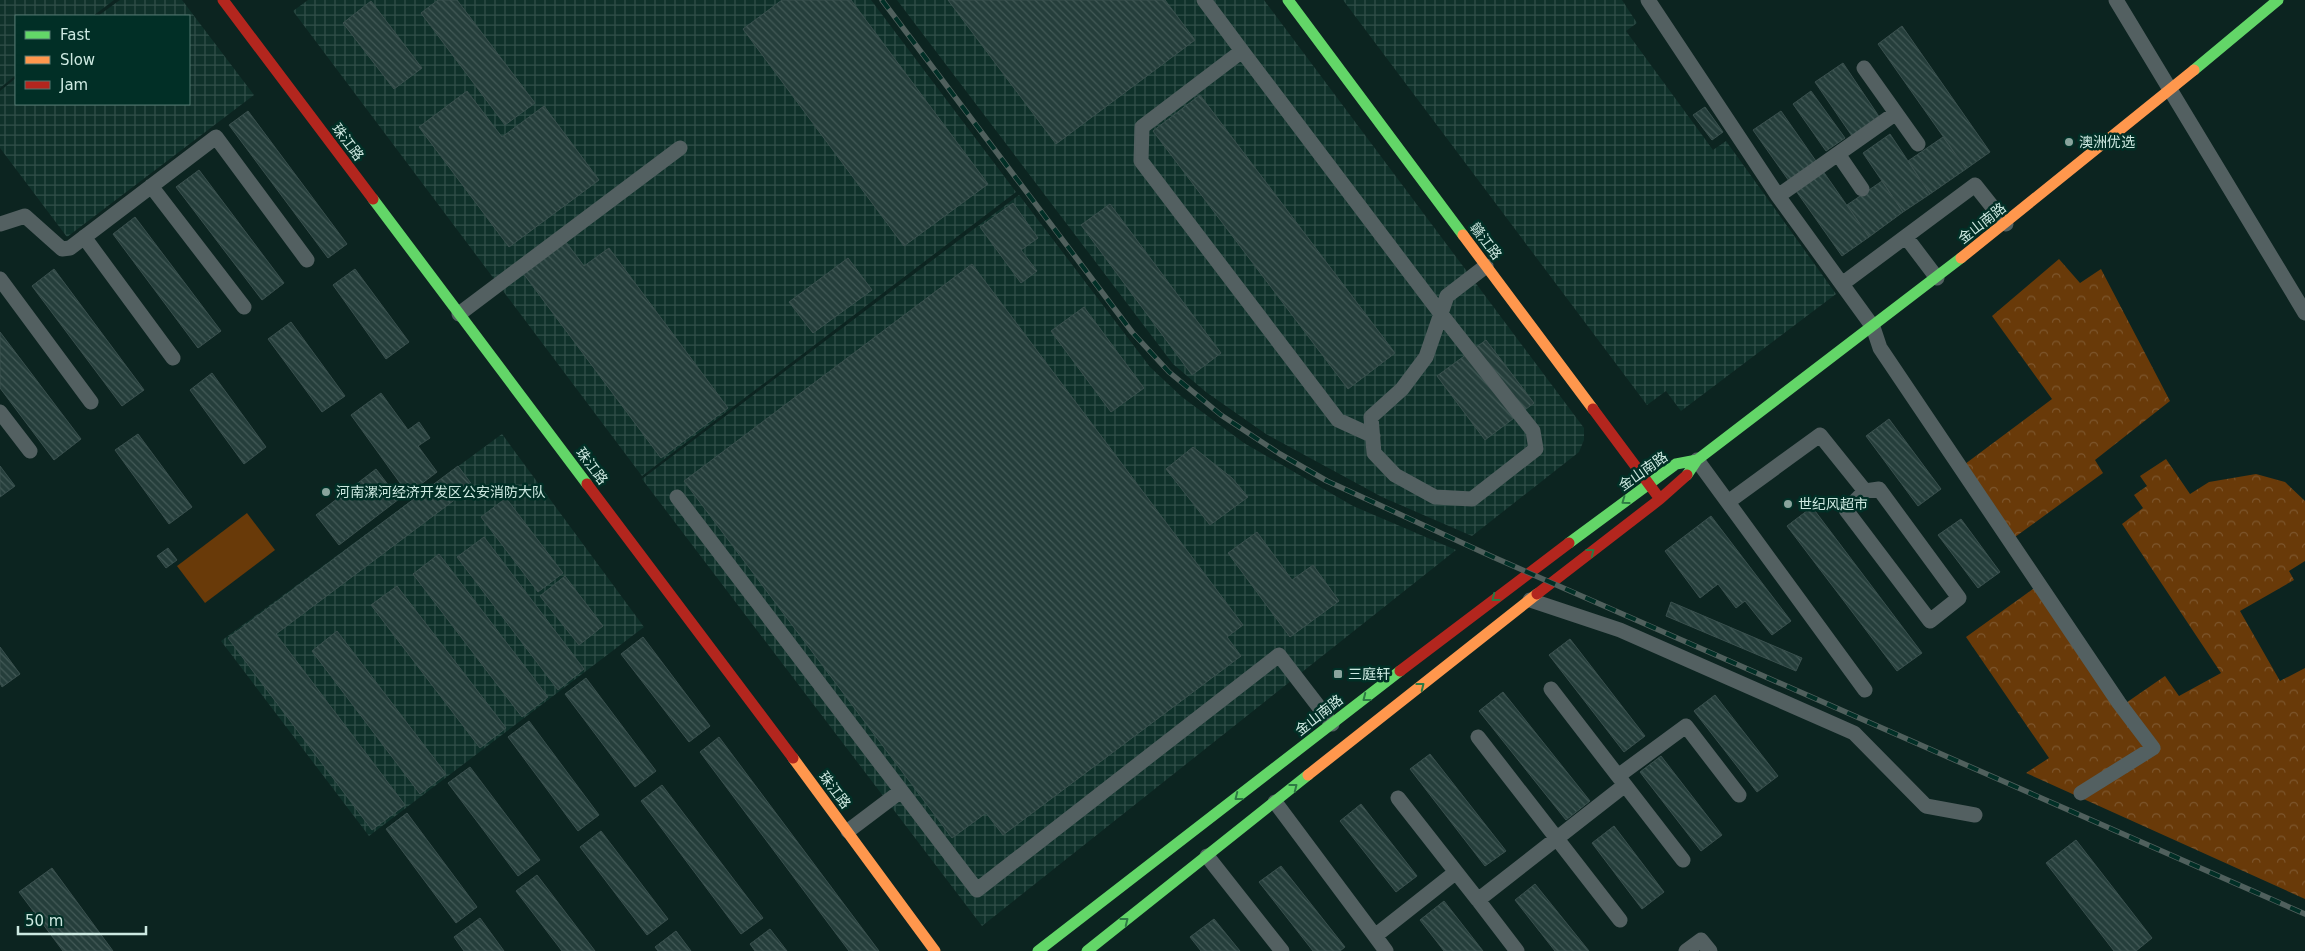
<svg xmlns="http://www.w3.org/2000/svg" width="2305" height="951" viewBox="0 0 2305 951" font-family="'DejaVu Sans','Noto Sans SC',sans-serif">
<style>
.industrial{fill:url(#industrial-grid)}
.forest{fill:url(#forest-crowns)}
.park{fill:#693a09}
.building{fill:url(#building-back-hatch);stroke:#3a504e}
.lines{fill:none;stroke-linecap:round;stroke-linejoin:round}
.street{stroke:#536061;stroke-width:15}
.fast{stroke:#63d668;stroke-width:11}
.slow{stroke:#ff974d;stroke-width:11}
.jam{stroke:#b3261e;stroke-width:11}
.rail-casing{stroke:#50605d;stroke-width:5.5}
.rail{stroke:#012f26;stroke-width:4;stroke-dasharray:11;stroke-linecap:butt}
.oneway{stroke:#2d7a44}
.poi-dot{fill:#89a49d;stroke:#012f26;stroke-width:2}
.labels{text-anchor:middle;stroke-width:5;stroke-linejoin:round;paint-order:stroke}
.street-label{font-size:14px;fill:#cde9e1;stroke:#012f26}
.poi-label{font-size:14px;fill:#cde9e1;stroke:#012f26;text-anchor:start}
</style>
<defs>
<pattern id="industrial-grid" width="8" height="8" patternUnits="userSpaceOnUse" patternTransform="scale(1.25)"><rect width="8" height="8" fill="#0f312a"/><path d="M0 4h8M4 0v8" fill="none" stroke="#314f49"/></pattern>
<pattern id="forest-crowns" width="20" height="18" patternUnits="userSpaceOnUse" patternTransform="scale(1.25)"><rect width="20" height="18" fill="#693a09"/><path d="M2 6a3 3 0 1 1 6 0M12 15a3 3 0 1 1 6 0" fill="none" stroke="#7d562d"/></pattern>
<pattern id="building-back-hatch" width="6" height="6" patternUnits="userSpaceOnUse" patternTransform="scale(1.25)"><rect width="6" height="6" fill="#253e3b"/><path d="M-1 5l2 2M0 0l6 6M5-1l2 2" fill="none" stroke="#435a57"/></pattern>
</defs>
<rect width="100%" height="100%" fill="#0c2420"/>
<!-- industrial -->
<path class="industrial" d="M0,0H114L93,16H16V75L0,88Z
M120,0H182L254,95L67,237L0,148V91L16,78V104H189V16H98Z
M308,0H871L1016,192L642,476L293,11Z
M897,0H1264L1584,428V440L1579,452L1472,536L1382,497L1266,434L1206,392L1173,364Z
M1343,0H1622L1637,23L1626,31L1713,150L1726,141L1836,294L1681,411L1666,391L1647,405Z
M1019,195L1150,367L1182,397L1244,443L1353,506L1456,550L982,926L642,479Z
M502,434L644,627L369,836L221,641Z"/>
<!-- forest -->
<path class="forest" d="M2059,259L2080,283L2101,269L2170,401L2095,460L2103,473L2015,537L1965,464L2052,399L1992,316Z
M2166,459L2190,494L2209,482L2256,474L2285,482L2305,501V561L2289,571L2294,580L2240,611L2280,681L2305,668V899L2026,773L2049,758L1966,637L2037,586L2120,707L2165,676L2179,696L2221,673L2122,524L2143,508L2134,495L2147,486L2140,476Z"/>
<!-- park -->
<path class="park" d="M247,513L275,550L205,603L177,566Z"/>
<!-- building -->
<path class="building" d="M438,0H457L535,103L505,125L421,13Z
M782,0H851L988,184L904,246L743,29Z
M948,0H1165L1195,40L1056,144Z
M371,1L422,68L394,89L343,23Z
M1902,26L1990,152L1966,169L1878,44Z
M1843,63L1880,118L1852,136L1815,82Z
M467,91L502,137L544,106L599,180L509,247L419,127Z
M1811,91L1845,138L1826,151L1793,104Z
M1200,95L1395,353L1348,389L1153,131Z
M1705,107L1723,132L1712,140L1693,115Z
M248,111L347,244L328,258L229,125Z
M1781,111L1869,237L1842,256L1753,130Z
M1890,134L1930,194L1903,212L1863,153Z
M1943,137L1966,169L1930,194L1908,161Z
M199,170L284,283L262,300L176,187Z
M1882,181L1903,212L1869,237L1847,205Z
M1013,203L1038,238L1021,250L1037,271L1021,283L980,227Z
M1110,204L1221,353L1192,375L1081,225Z
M135,217L221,331L198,348L113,234Z
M566,242L584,266L609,248L728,408L661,458L523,273Z
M848,258L872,290L813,333L789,302Z
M972,264L1243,625L1227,637L1241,656L1003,835L986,813L952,838L684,481Z
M54,269L144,390L122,406L32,286Z
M355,269L409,342L386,359L333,285Z
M1084,307L1144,388L1111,412L1051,331Z
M291,322L345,396L322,412L268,339Z
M0,332L81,439L54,460L0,388Z
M1486,340L1534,403L1485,440L1437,376Z
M212,373L266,447L244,464L190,390Z
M381,393L408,430L419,422L430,438L418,446L437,472L408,494L351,415Z
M1889,419L1941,489L1918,506L1866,436Z
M138,434L192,507L169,524L115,450Z
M1193,447L1232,478L1248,497L1210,525L1166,469Z
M0,466L15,486L0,497Z
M458,466L473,486L276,634L405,805L372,830L228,638Z
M376,469L399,499L339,545L316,515Z
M506,498L563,573L538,592L481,517Z
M1812,507L1922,653L1897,671L1787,526Z
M1711,516L1791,621L1772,635L1745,601L1736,608L1718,584L1700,598L1665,551Z
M1961,519L2000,572L1978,588L1938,535Z
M1257,532L1292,580L1313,565L1339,601L1290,637L1228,553Z
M484,537L584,669L558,690L457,557Z
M168,548L177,560L166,568L157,556Z
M439,554L548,697L522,717L413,574Z
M565,576L603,626L579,645L540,596Z
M397,586L506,728L480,748L371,605Z
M1671,602L1802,658L1796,671L1666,616Z
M337,631L446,774L420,794L312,651Z
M643,637L710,726L689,742L621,654Z
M1570,639L1645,736L1624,752L1549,655Z
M0,647L20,674L2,687L0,683Z
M586,678L656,771L635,787L565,694Z
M1503,692L1590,801L1566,820L1479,711Z
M1715,695L1778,776L1757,792L1694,711Z
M529,721L599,815L578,831L508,737Z
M719,737L879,951H849L700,752Z
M1430,754L1506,851L1485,866L1410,769Z
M1661,756L1722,835L1701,851L1640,772Z
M470,767L540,860L518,876L448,783Z
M662,785L763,918L741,934L641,801Z
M1361,804L1417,876L1396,892L1340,821Z
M407,813L477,907L456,923L386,829Z
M1614,826L1664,892L1642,909L1592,843Z
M601,831L668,919L647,935L580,847Z
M2076,840L2152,938L2136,951H2114L2046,863Z
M1281,866L1345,947L1340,951H1313L1259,882Z
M52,868L113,951H63L19,892Z
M537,875L595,951H562L516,891Z
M1535,884L1589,951H1555L1515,900Z
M1444,901L1483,951H1444L1420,920Z
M480,918L504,951H464L454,937Z
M1214,919L1240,951H1201L1190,937Z
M770,929L787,951H755L750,944Z
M676,931L691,951H658L655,947Z"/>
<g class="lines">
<!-- street -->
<path class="street" d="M1204,0L1242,51
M1648,0L1778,196L1873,327L1880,348L2119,703L2153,748L2081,793
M2116,0L2305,313
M1864,68L1918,144
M1838,154L1862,189
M151,186L244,307
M1778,196L1896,113
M0,224L25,216L62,249L70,248L216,137L307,260
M84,237L173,358
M1906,237L1937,278
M0,279L91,402
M1842,284L1975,185L2006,224
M459,314L680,148
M0,412L30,451
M1373,436L1338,420L1141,161L1142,127L1242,51L1441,314L1533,431L1536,449L1472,499L1435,497L1395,475L1374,453L1371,417L1402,389L1426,357L1447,296L1486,266
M1697,460L1865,690
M677,497L977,890L1279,655L1332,724
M1728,502L1820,435L1865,491L1846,510L1930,621L1959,598L1879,489L1865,491
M1530,600L1620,630L1854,733L1926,806L1975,815
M1551,689L1618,776
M1478,737L1620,920
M1625,785L1683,860
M1398,798L1456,872
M1275,802L1375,936
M848,831L901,791
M1207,856L1282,951
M1478,900L1517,951
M1386,951L1375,936L1456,872L1478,900L1625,785L1618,776L1686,726L1739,795
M1686,951L1701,940L1710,951"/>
<!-- fast -->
<path class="fast" d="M1288,0L1463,235
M2194,70L2278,0
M373,199L587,484
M1687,475L1697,460L1961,258
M1569,543L1676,464L1697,460
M1038,951L1400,671
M1087,951L1308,775"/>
<!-- slow -->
<path class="slow" d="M1463,235L1593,409
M1961,258L2194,70
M793,758L935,951
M1308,775L1537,594"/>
<!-- jam -->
<path class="jam" d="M223,0L373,199
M1593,409L1657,495
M587,484L793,758
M1537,594L1660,499L1687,475
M1400,671L1569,543"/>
<defs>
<path id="rail" d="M882,0L1132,332L1169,372L1221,415L1280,454L1327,481L1493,557L2305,914"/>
</defs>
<!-- rail casing -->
<use href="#rail" class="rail-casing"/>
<!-- rail -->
<use href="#rail" class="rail"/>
</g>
<!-- one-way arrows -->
<defs><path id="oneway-chevron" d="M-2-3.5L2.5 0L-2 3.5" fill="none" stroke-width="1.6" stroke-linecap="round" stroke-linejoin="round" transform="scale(1.25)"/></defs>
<g class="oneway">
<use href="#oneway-chevron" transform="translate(1625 501) rotate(144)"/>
<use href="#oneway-chevron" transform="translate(1591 552) rotate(-38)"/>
<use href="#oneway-chevron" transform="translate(1495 598) rotate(142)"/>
<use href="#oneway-chevron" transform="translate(1421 686) rotate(-38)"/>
<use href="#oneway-chevron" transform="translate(1366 698) rotate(142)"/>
<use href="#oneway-chevron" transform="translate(1294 787) rotate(-38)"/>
<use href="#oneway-chevron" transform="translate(1238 797) rotate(142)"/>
<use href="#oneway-chevron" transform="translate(1125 921) rotate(-38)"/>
</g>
<!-- markers -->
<g class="poi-dot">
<circle cx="2069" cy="142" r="5"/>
<circle cx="326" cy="492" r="5"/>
<circle cx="1788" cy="504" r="5"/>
<rect x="1333" y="669" width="10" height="10" rx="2.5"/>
</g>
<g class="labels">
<!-- street labels -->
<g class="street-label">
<text transform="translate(348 142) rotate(53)" y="5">珠江路</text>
<text transform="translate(1982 223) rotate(-38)" y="5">金山南路</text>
<text transform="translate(1486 241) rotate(53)" y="5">赣江路</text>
<text transform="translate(592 466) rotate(53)" y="5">珠江路</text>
<text transform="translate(1643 471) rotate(-35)" y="5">金山南路</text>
<text transform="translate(1319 715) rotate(-38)" y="5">金山南路</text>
<text transform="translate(835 790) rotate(53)" y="5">珠江路</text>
</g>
<!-- poi labels -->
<g class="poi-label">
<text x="2079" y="147">澳洲优选</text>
<text x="336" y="497">河南漯河经济开发区公安消防大队</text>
<text x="1798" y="509">世纪风超市</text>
<text x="1348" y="679">三庭轩</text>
</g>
</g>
<!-- legend -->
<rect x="15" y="15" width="175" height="90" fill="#012f26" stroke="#537971"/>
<rect x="25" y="31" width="25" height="8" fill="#63d668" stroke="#537971"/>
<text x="60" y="40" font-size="15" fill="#cde9e1">Fast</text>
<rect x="25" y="56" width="25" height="8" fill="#ff974d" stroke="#537971"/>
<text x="60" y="65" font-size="15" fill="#cde9e1">Slow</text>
<rect x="25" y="81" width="25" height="8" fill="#b3261e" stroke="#537971"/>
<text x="60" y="90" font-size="15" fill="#cde9e1">Jam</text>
<!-- scale -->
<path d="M18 926v8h128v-8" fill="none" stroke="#cde9e1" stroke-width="2.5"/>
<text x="25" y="926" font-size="15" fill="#cde9e1" stroke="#012f26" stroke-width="4" paint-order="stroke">50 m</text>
</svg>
